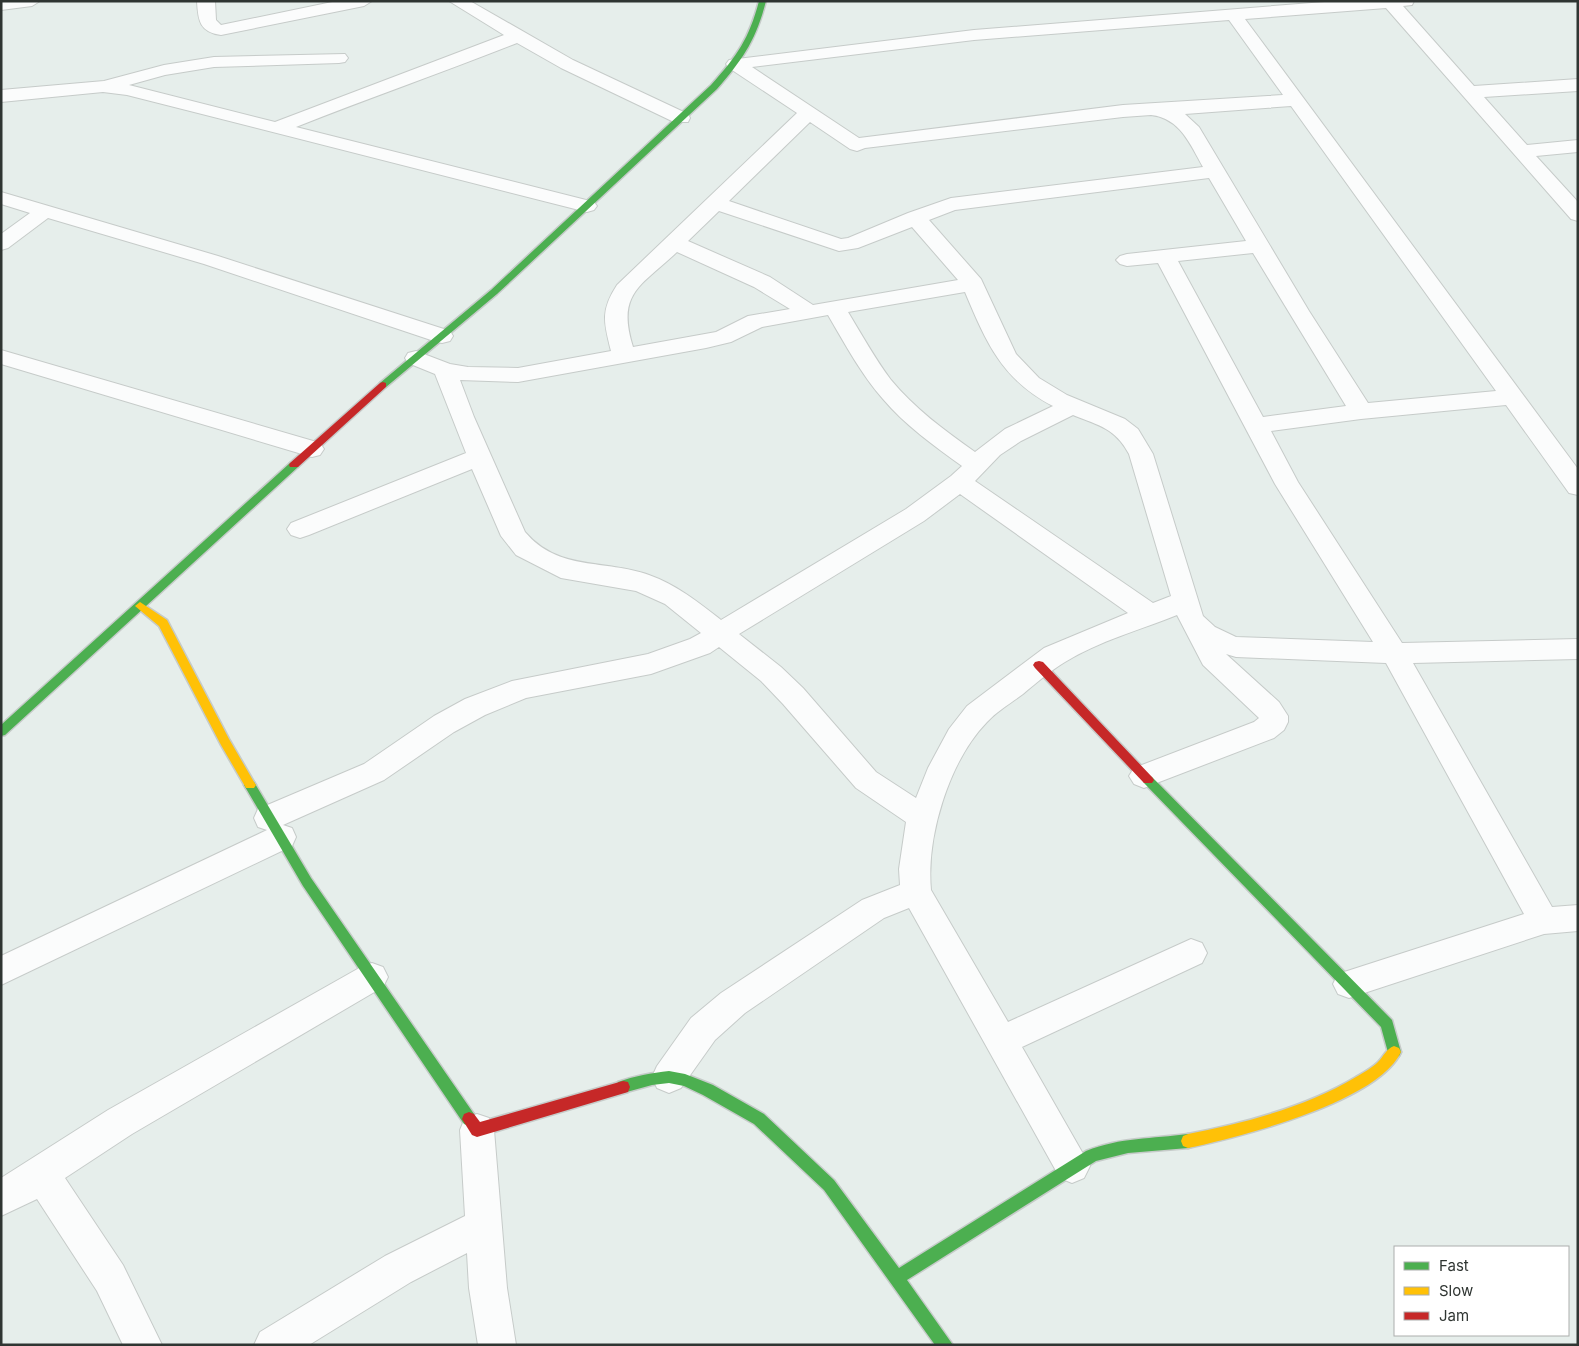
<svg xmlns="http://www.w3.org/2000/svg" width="1579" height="1346" viewBox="0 0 1579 1346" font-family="Inter,sans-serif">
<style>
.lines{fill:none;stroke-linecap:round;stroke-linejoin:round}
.street-casing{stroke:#c6cbc9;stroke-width:2}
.fast-casing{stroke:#c6cbc9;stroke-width:3}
.slow-casing{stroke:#c6cbc9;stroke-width:3}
.jam-casing{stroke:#c6cbc9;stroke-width:3}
.street{fill:#fbfcfc;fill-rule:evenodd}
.fast{fill:#4caf50;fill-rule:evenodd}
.slow{fill:#ffc107;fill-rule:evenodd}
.jam{fill:#c62828;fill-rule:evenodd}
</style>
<rect width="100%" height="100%" fill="#e6eeeb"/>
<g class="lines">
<defs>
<path id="street" d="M1,1H40L32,6L1,10Z
M197,1H215L216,20L221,25L337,1H372L364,6L221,35C200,32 198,21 197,1Z
M449,1H470L573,60L688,114L690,118L688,122H674L561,68L517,43C444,72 369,98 296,127L594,202L597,206L594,210L587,212L127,95L103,92L1,102V90L104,81L164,65L214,57L345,54L348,58L345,62L339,63L214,67L165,75L129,85L275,122L504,35Z
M1337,1H1414L1412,5L1403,6L1474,86L1578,79V91L1484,97L1527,145L1578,140V152L1536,156L1578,202V221L1571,219L1386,8L1245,19L1578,469V495L1569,493L1506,405L1361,419L1271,431L1298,482L1402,643L1578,639V659L1413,663L1552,907L1578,905V931L1544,934L1349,998L1338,994L1333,984L1338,974L1524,914L1386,663L1236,657L1226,654L1279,702L1288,716V722L1284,730L1274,738L1154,784L1144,788L1134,784L1129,776L1134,768L1254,722L1259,718L1203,665L1177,615C1140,630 1099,641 1065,662C1050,671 1036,683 1023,694C1011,703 997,711 987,722C949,761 926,837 931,890L1008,1022L1191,939L1202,943L1207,953L1202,963L1022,1047L1090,1166L1084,1178L1072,1183L1060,1178L909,908L884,918L745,1013L715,1040L681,1088L669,1093L657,1088L652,1077L657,1066L691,1018L721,993L862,900L900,885L899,869L906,822L856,788L783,704L761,681L719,647L710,653L651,674L526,698L485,715L454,732L384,780L283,825L292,828L296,837L292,846L1,985V956L267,830L258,827L254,818L258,809L364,764L434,716L465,699L512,681L648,654L690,639L701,633L665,604L636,591L561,578L516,555L501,536L472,469L309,535L300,538L291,535L287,529L291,523L466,453L435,374L408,363L405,358L408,353L416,351L450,364L468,367L518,368L611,351C604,323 600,311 617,285L797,113L729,68L726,64L729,60L974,30ZM1229,20L1283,95L1123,105L859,138L752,67L974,40ZM1291,106L1496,391L1368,403L1309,311L1199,127L1185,114ZM1151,115C1180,118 1190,144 1203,167L951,198L908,213L848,238L841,239L729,201L810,122L850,149L857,151L865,148L1123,117ZM1209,178L1246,241L1127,254L1120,256L1116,260L1120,264L1127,266L1158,263L1275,484L1373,642L1236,637L1215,627L1203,616L1153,454L1138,429L1125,419L1067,395L1039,378L1016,354L981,279L929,220L955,210ZM719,211L839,251L858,248L912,227L958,280L813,305L770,277L688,241ZM677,252L754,287L790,309L748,316L716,332L633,347C616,293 641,286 677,252ZM1253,253L1346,406L1263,417L1178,261ZM965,292C986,342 1002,380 1053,406L1005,429L975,452C945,431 914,408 891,380C875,359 862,335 848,312ZM828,315C845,344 861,374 883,399C905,425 934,446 962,466L951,476L906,509L721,620C698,602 677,585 649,575C605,559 559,572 525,532L474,417L460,380L518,382L706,348L731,342L762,327ZM1073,415C1100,426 1115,428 1129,454L1171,596L1153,603L975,481L1000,455L1021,441ZM960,494L1128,613L1044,648L967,706L949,729L928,768L916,798L876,772L803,688L781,667L739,634L924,521Z
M1,192L218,256L450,331L453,336L450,341L442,343L434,341L204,264L48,218L8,248L1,250V234L30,213L1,204Z
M1,350L320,443L324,449L320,455L312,457L1,364Z
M372,963L383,967L388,977L383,987L132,1134L65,1178L123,1265L162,1345H123L97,1291L37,1199L1,1216V1178L108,1110L361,967Z
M477,1114L489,1118L494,1130L507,1288L516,1345H478L469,1288L467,1253L411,1282L309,1345H254L260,1332L385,1256L465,1216L460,1130L465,1118Z"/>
<path id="fast" d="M759,1H766C756,40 743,59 717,89L497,294L386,387H380V383L491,290L711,85C737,56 749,39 759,1Z
M294,462L298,463L299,465L298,467L5,735L1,736V725L290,463Z
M1148,775L1152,777L1392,1020L1401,1052L1399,1056L1394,1058L1389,1056L1381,1027L1144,783L1142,780L1144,777Z
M250,780L254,782L311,878L474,1114L476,1119L474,1124L469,1126L464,1124L303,886L244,785L246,782Z
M669,1071L685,1074L713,1085L764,1114L834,1180L899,1268L1086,1151C1121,1137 1152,1139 1188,1134L1193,1136L1195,1141L1193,1146L1188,1148L1128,1153L1096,1161L907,1280L953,1345H935L824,1190L754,1124L703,1095L684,1086L669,1083L652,1085L623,1093L618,1092L616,1087L618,1082C634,1076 652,1073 669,1071Z"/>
<path id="slow" d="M140,602L167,620L229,739L254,782L256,785L254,788H246L221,745L159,626L135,606Z
M1394,1046L1399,1048L1401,1052C1378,1102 1239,1137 1188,1148L1183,1146L1181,1141L1183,1136L1188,1134C1245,1123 1306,1107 1356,1077C1363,1073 1372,1068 1378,1062C1384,1056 1386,1049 1394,1046Z"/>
<path id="jam" d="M383,382L386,383V387L298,467H290L289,465L290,463L380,383Z
M1039,661L1043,662L1152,777L1154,780L1152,783H1144L1035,668L1033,665L1035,662Z
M623,1081L628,1082L630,1087L628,1092L477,1137L472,1135L462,1119L464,1114L469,1112L474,1114L480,1122Z"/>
</defs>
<!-- street casing -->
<use href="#street" class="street-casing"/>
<!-- fast casing -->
<use href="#fast" class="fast-casing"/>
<!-- slow casing -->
<use href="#slow" class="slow-casing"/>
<!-- jam casing -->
<use href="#jam" class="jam-casing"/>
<!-- street -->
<use href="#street" class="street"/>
<!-- fast -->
<use href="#fast" class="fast"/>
<!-- slow -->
<use href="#slow" class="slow"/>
<!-- jam -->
<use href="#jam" class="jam"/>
</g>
<!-- border -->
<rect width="1579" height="1346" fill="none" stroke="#2f3532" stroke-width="5"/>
<!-- legend -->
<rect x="1394" y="1246" width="175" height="90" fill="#ffffff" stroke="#acaead"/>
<rect x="1404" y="1262" width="25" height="8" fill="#4caf50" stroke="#acaead"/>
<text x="1439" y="1271" font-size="15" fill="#2f3532">Fast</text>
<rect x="1404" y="1287" width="25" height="8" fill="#ffc107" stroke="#acaead"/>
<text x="1439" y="1296" font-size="15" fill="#2f3532">Slow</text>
<rect x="1404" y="1312" width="25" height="8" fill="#c62828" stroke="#acaead"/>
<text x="1439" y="1321" font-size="15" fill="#2f3532">Jam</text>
</svg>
